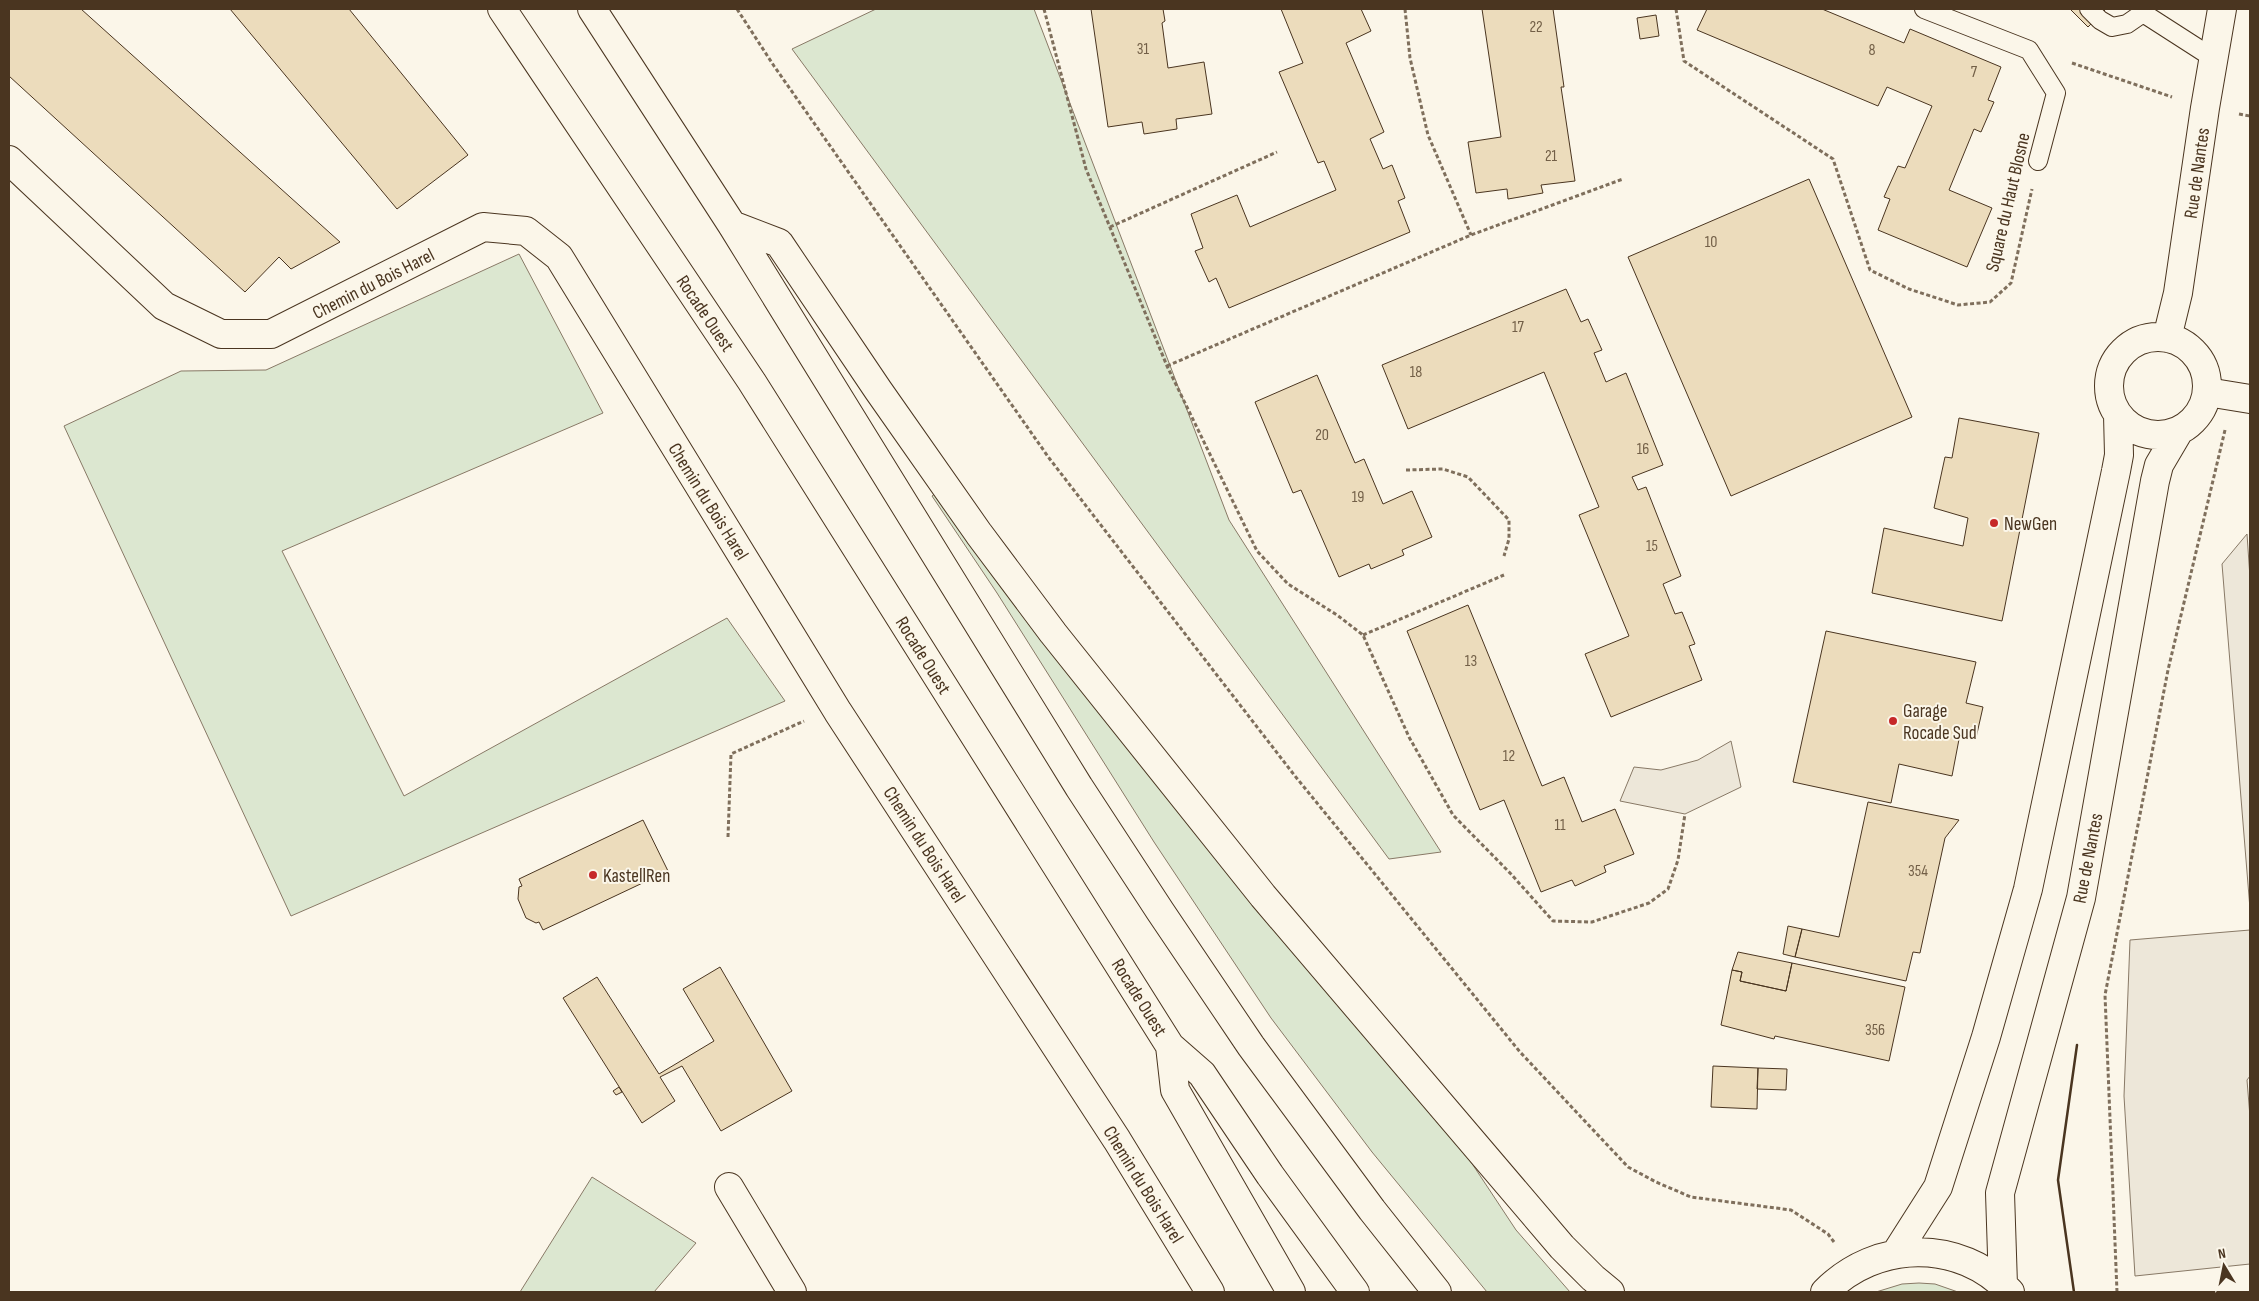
<svg xmlns="http://www.w3.org/2000/svg" width="2259" height="1301" viewBox="0 0 2259 1301" font-family="'Sofia Sans Condensed',sans-serif">
<style>
.green{fill:#dce7d0;stroke:#887966}
.parking{fill:#ede7d9;stroke:#887966}
.building{fill:#ecdcbc;stroke:#4a3520}
.lines{fill:none;stroke-linecap:round;stroke-linejoin:round}
.service-casing{stroke:#4a3520;stroke-width:20}
.minor-casing{stroke:#4a3520;stroke-width:30}
.primary-casing{stroke:#4a3520;stroke-width:30}
.trunk-casing{stroke:#4a3520;stroke-width:30}
.path{stroke:#7f6f5c;stroke-width:3;stroke-dasharray:4 2.5;stroke-linecap:butt}
.service{stroke:#fbf6e9;stroke-width:18}
.minor{stroke:#fbf6e9;stroke-width:28}
.primary{stroke:#fbf6e9;stroke-width:28}
.trunk{stroke:#fbf6e9;stroke-width:28}
.wall{stroke:#4a3520;stroke-width:2.5}
.poi-dot{fill:#c62828;stroke:#fbf6e9;stroke-width:2}
.labels{text-anchor:middle;stroke-width:4;stroke-linejoin:round;paint-order:stroke}
.number-label{font-size:16px;fill:#725f47}
.street-label{font-size:19px;fill:#4a3520;stroke:#fbf6e9}
.poi-label{font-size:19px;fill:#4a3520;stroke:#fbf6e9;text-anchor:start}
</style>
<rect width="100%" height="100%" fill="#fbf6e9"/>
<!-- green -->
<path class="green" d="M876,9H1034L1229,520L1441,852L1389,859L792,49Z
M519,254L603,413L282,551L404,796L727,618L785,701L291,916L64,426L181,371L266,370Z
M936,493L1402,1078L1469,1159L1516,1230L1570,1292H1487L1372,1152L1271,1018L1154,842L997,593L932,496Z
M592,1177L696,1243L654,1292H520Z
M1919,1283L1935,1284L1958,1292H1876L1902,1284Z"/>
<!-- parking -->
<path class="parking" d="M2247,534L2250,578V909L2222,564Z
M1731,741L1741,787L1685,814L1620,801L1634,767L1661,770L1698,760Z
M2250,930V1076L2247,1080L2250,1117V1264L2135,1276L2124,1096L2130,940Z"/>
<!-- building -->
<path class="building" d="M9,9H81L340,242L291,269L279,257L245,292L9,76Z
M230,9H349L468,155L397,209Z
M1091,9H1163L1165,21L1162,23L1168,68L1204,62L1212,114L1176,119L1177,129L1144,134L1142,122L1108,127Z
M1281,9H1361L1371,31L1346,43L1384,132L1370,139L1383,169L1392,165L1405,198L1398,201L1410,232L1229,308L1216,278L1209,282L1195,251L1203,248L1191,214L1237,195L1250,227L1336,190L1324,161L1318,163L1279,72L1303,63Z
M1482,9H1553L1564,87H1561L1575,181L1541,185L1543,193L1508,199L1507,189L1476,193L1468,142L1501,137Z
M1707,9H1822L1904,43L1910,29L2001,67L1988,100L1994,102L1981,132L1974,129L1949,190L1992,208L1967,267L1878,230L1890,199L1884,197L1898,166L1905,168L1932,106L1887,87L1878,106L1697,30Z
M2070,9H2106L2088,27Z
M1656,15L1659,36L1640,39L1637,18Z
M1809,179L1912,417L1731,496L1628,257Z
M1566,289L1581,322L1588,319L1602,350L1594,353L1606,382L1626,373L1663,465L1632,477L1638,490L1646,487L1681,576L1663,584L1675,614L1682,612L1695,644L1689,646L1702,680L1611,717L1585,654L1629,636L1579,515L1599,507L1544,372L1408,429L1382,365Z
M1317,375L1355,463L1364,459L1383,504L1412,491L1432,537L1402,550L1404,555L1371,569L1369,564L1339,577L1301,490L1293,493L1255,402Z
M1959,418L2039,433L2002,621L1872,593L1884,528L1963,546L1968,518L1934,508L1945,457L1952,458Z
M1468,605L1542,786L1564,777L1582,822L1615,809L1634,854L1604,866L1606,872L1575,886L1572,880L1541,892L1504,800L1480,810L1407,631Z
M1826,631L1976,662L1966,703L1983,707L1976,738L1960,734L1952,776L1899,764L1891,803L1793,782Z
M1868,802L1959,820L1945,838L1920,953L1913,952L1906,981L1795,957L1802,929L1839,937Z
M643,820L668,871L543,930L539,922L536,923L526,918L518,899L519,887L522,886L519,879Z
M1788,926L1802,929L1795,957L1783,954Z
M1738,952L1792,963L1786,991L1740,981L1742,972L1732,970Z
M1792,963L1905,987L1889,1061L1775,1036L1774,1039L1721,1025L1732,970L1742,972L1740,981L1786,991Z
M720,967L792,1091L721,1131L682,1066L660,1077L675,1101L642,1123L563,998L597,977L659,1074L714,1041L683,989Z
M1713,1066L1758,1068L1757,1109L1711,1107Z
M1758,1068L1787,1069L1786,1090L1757,1089Z
M619,1087L622,1092L616,1095L613,1091Z"/>
<g class="lines">
<defs>
<path id="service" d="M1924,9L2029,50L2056,93L2038,161
M2089,9L2100,20L2112,27L2127,24L2143,13L2142,9
M2144,9L2143,13L2213,58"/>
<path id="minor" d="M9,160L164,306L221,334H271L483,227L526,231L559,257L838,712L1117,1140L1210,1292
M2207,392L2250,399
M729,1187L792,1292"/>
<path id="primary" d="M2109 386a49 49 0 1 1 98 0a49 49 0 1 1-98 0Z
M2167,338L2178,293L2205,108L2222,9
M1896,1253L1938,1187L1986,1037L2028,889L2116,471L2119,455L2118,415
M2003,1285L2000,1193L2081,898L2155,481L2159,465L2179,431
M1825,1292C1876,1240 1960,1238 2010,1292"/>
<path id="trunk" d="M502,9L752,382L1170,1046L1202,1074L1270,1175L1355,1292
M592,9L732,225L1079,787L1160,911L1251,1046L1372,1210L1437,1292
M732,225L779,243L878,390L979,534L1053,633L1263,896L1562,1247L1593,1278L1610,1292
M1170,1046L1175,1090L1291,1292"/>
</defs>
<!-- service casing -->
<use href="#service" class="service-casing"/>
<!-- minor casing -->
<use href="#minor" class="minor-casing"/>
<!-- primary casing -->
<use href="#primary" class="primary-casing"/>
<!-- trunk casing -->
<use href="#trunk" class="trunk-casing"/>
<!-- path -->
<path class="path" d="M737,9L774,66L1049,458L1295,776L1520,1052L1628,1167L1656,1182L1691,1197L1791,1210L1828,1234L1834,1242
M1044,9L1086,169L1167,366L1257,551L1288,584L1337,615L1363,635L1409,737L1453,815L1511,874L1553,921L1592,922L1649,903L1668,889L1678,860L1685,814
M1405,9L1410,58L1428,135L1471,235
M1676,9L1684,61L1833,159L1870,270L1909,289L1958,305L1990,302L2011,283L2032,189
M2072,63L2172,97
M2239,114L2250,116
M1110,227L1277,152
M1167,366L1471,235L1623,179
M1406,470L1443,469L1468,477L1509,520V539L1504,556
M1363,635L1504,575
M728,837L731,754L804,721
M2117,1292L2105,995L2168,670L2225,430"/>
<!-- service -->
<use href="#service" class="service"/>
<!-- minor -->
<use href="#minor" class="minor"/>
<!-- primary -->
<use href="#primary" class="primary"/>
<!-- trunk -->
<use href="#trunk" class="trunk"/>
<!-- wall -->
<path class="wall" d="M2074,1292L2058,1180L2077,1045"/>
</g>
<!-- markers -->
<g class="poi-dot">
<circle cx="1994" cy="523" r="5"/>
<circle cx="1893" cy="721" r="5"/>
<circle cx="593" cy="875" r="5"/>
</g>
<g class="labels">
<!-- number labels -->
<g class="number-label">
<text x="1536" y="32">22</text>
<text x="1143" y="54">31</text>
<text x="1872" y="55">8</text>
<text x="1974" y="77">7</text>
<text x="1551" y="161">21</text>
<text x="1711" y="247">10</text>
<text x="1518" y="332">17</text>
<text x="1416" y="377">18</text>
<text x="1322" y="440">20</text>
<text x="1643" y="454">16</text>
<text x="1358" y="502">19</text>
<text x="1652" y="551">15</text>
<text x="1471" y="666">13</text>
<text x="1509" y="761">12</text>
<text x="1560" y="830">11</text>
<text x="1918" y="876">354</text>
<text x="1875" y="1035">356</text>
</g>
<!-- street labels -->
<g class="street-label">
<text transform="translate(2196 173) rotate(-82)" y="7">Rue de Nantes</text>
<text transform="translate(2007 202) rotate(-77)" y="7">Square du Haut Blosne</text>
<text transform="translate(373 283) rotate(-27)" y="7">Chemin du Bois Harel</text>
<text transform="translate(706 313) rotate(56)" y="7">Rocade Ouest</text>
<text transform="translate(709 501) rotate(58)" y="7">Chemin du Bois Harel</text>
<text transform="translate(924 655) rotate(58)" y="7">Rocade Ouest</text>
<text transform="translate(925 844) rotate(57)" y="7">Chemin du Bois Harel</text>
<text transform="translate(2087 858) rotate(-79)" y="7">Rue de Nantes</text>
<text transform="translate(1140 997) rotate(58)" y="7">Rocade Ouest</text>
<text transform="translate(1144 1184) rotate(58)" y="7">Chemin du Bois Harel</text>
</g>
<!-- poi labels -->
<g class="poi-label">
<text x="2004" y="530">NewGen</text>
<text x="1903" y="717">Garage<tspan x="1903" dy="22">Rocade Sud</tspan></text>
<text x="603" y="882">KastellRen</text>
</g>
</g>
<!-- border -->
<rect width="2259" height="1301" fill="none" stroke="#4a3520" stroke-width="20"/>
<!-- north arrow -->
<g transform="translate(2224 1266) rotate(350)" stroke="#fbf6e9" stroke-width="4" paint-order="stroke">
<path d="M0-4L9 19L0 12L-9 19Z" fill="#4a3520"/>
<text y="-8" font-size="14" font-weight="bold" text-anchor="middle" fill="#4a3520">N</text>
</g>
</svg>
